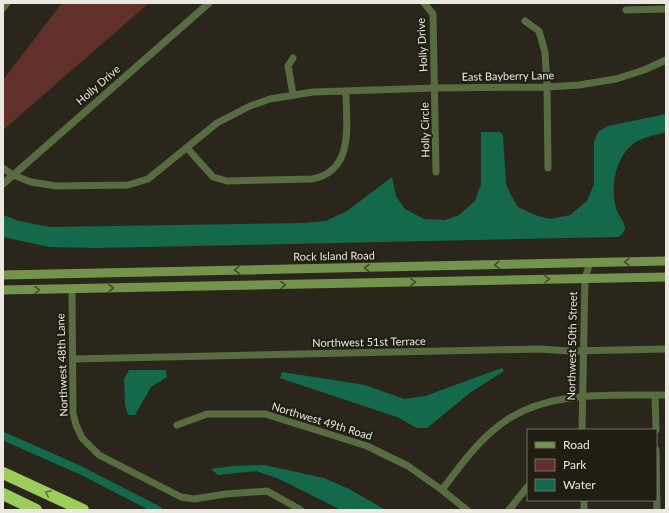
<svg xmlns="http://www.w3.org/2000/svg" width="669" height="513" viewBox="0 0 669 513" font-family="Lato,sans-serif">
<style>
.green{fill:#62302b}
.water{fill:#14694a}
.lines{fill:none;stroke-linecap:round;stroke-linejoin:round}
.canal{stroke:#14694a;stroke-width:8}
.minor{stroke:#586c41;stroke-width:7}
.secondary{stroke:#74934d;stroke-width:9}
.motorway{stroke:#9ccd5c;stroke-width:12}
.oneway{stroke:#424c2a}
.oneway2{stroke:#5e7537}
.labels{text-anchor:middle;stroke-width:4;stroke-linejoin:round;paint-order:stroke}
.street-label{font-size:11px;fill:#eae8e0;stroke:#201d12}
</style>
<rect width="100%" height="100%" fill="#2a261b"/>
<!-- green -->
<path class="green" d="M62,3H149L3,130V80Z"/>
<!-- water -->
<path class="water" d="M666,114V132C656,135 643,137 634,143C615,158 610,186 616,208C617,214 624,221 625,227C625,232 621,235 618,237L96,248L49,247L3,237V215L19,221L50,227L303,223L326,221L347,211L392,177L396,196L405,209L424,219L445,220L459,215L475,201L481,184V132H500L503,135L506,184L511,195L518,207L535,215L550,219L570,215L587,201L594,184V142L598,132L608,126Z
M502,368L504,371L471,392L427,428H417L397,417L280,378L282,372L365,385L404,399L425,396Z
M129,370H166L167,377L151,387L135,415H128L125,405L124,379Z
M264,465L324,478L349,489L386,510H341L277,478L256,471L218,475L211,469L232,466Z"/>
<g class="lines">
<!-- canal -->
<path class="canal" d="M3,436L80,470L158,510"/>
<!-- minor -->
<path class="minor" d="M424,3L433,14L436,172
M3,8L7,3
M626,10L666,9
M525,21L539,31L545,52L547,87L548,168
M293,94L288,66L293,58
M187,148L213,177L227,181L312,179C355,171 346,125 346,91
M3,168L13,175L31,182L56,186L128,185L148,179L217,123L250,106L270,99L313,92L435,88L547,87L579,85L616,79L644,70L666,60
M3,184L209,3
M72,289L73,413L76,425L82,438L99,455L181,497L194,499L226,494L267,491L301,510
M73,359L539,349L570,351L666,349
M655,395L656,430
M177,425L207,414H265L367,446L408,466L442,490L467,510
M582,430L585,278L590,263
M656,450L657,510
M442,490C459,467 477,442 501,424C547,389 611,396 666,395
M584,500V510
M509,510L528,486"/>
<!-- secondary -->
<path class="secondary" d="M3,275L666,261
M3,290L666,277"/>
<!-- motorway -->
<path class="motorway" d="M3,473L83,510
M3,494L36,510"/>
</g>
<!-- one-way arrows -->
<defs><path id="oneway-chevron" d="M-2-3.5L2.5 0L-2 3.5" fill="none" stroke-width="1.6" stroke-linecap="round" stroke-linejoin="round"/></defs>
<g class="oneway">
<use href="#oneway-chevron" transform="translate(627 262) rotate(179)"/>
<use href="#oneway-chevron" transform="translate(497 265) rotate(179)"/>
<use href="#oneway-chevron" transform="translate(367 268) rotate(179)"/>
<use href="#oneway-chevron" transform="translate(237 270) rotate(179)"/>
<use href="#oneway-chevron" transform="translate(547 279) rotate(-1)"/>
<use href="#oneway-chevron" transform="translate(413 282) rotate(-1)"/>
<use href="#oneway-chevron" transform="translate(283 285) rotate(-1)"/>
<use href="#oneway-chevron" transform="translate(111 288) rotate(-1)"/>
<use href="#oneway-chevron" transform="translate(37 290) rotate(-1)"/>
</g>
<use class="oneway2" href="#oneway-chevron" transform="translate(48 493) rotate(-155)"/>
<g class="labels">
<!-- street labels -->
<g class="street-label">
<text transform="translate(422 45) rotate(-93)" y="4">Holly Drive</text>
<text transform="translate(508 76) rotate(-1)" y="4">East Bayberry Lane</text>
<text transform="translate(98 85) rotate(-41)" y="4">Holly Drive</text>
<text transform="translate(425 130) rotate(-91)" y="4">Holly Circle</text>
<text transform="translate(334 256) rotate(-1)" y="4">Rock Island Road</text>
<text transform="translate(369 342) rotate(-1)" y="4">Northwest 51st Terrace</text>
<text transform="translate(572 346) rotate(-89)" y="4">Northwest 50th Street</text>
<text transform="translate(62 365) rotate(-92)" y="4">Northwest 48th Lane</text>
<text transform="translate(322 421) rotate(17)" y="4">Northwest 49th Road</text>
</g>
</g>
<!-- border -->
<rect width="669" height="513" fill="none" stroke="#eae8e0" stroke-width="8"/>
<!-- legend -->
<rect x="527" y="429" width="130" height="72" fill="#201d12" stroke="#716e64"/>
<rect x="535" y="442" width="20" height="6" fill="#74934d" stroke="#716e64"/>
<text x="563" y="449" font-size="12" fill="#eae8e0">Road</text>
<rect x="535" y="459" width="20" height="12" fill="#62302b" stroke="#716e64"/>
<text x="563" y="469" font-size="12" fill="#eae8e0">Park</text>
<rect x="535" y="479" width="20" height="12" fill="#14694a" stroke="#716e64"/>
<text x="563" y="489" font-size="12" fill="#eae8e0">Water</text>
</svg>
